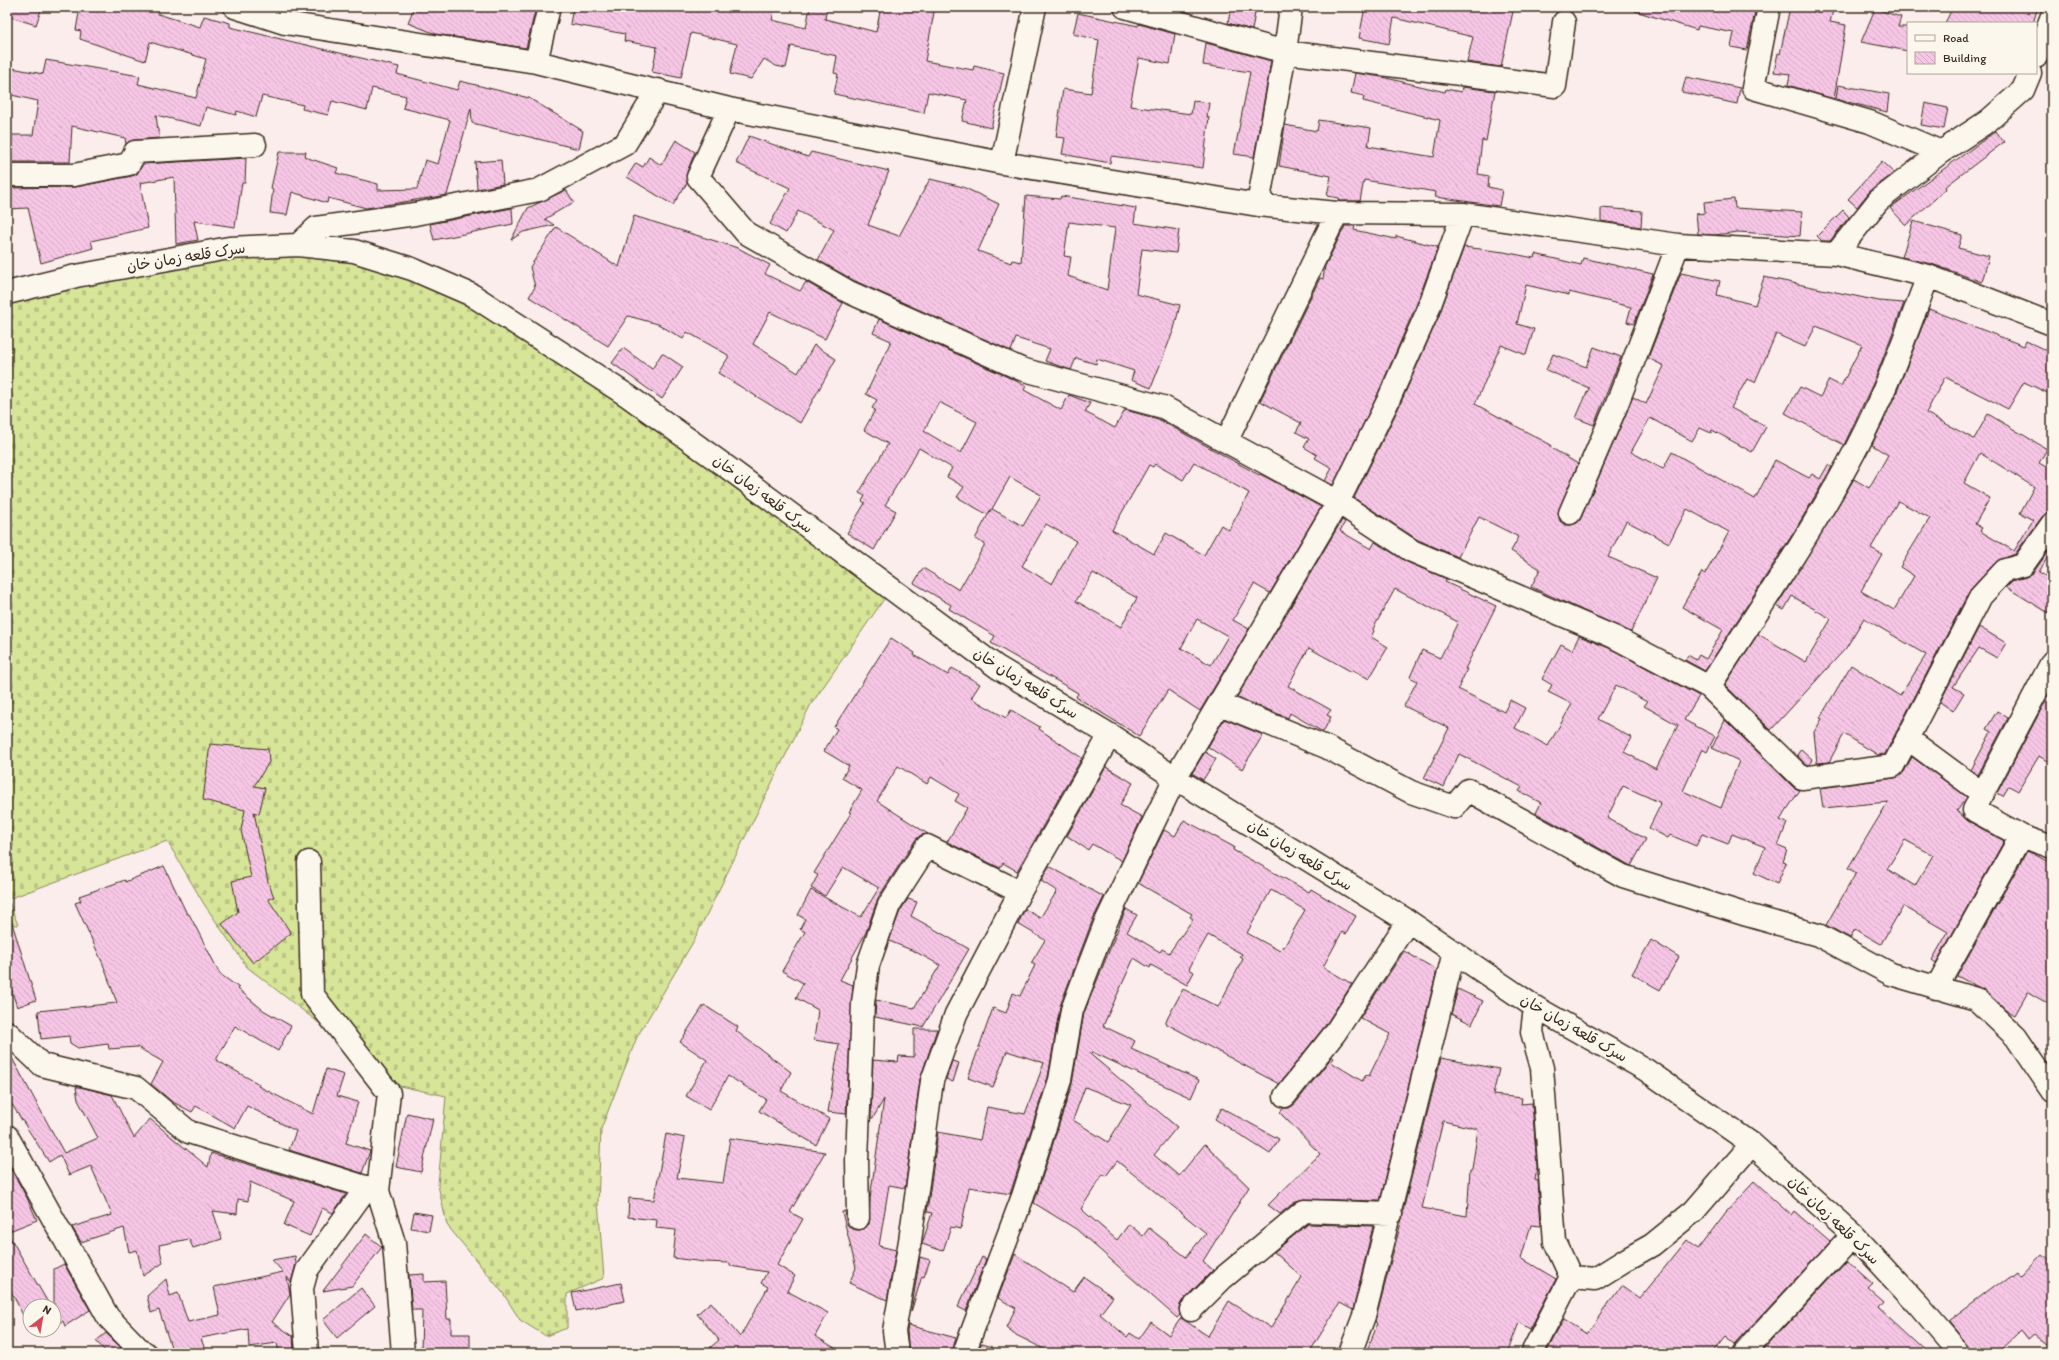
<svg xmlns="http://www.w3.org/2000/svg" width="2059" height="1360" viewBox="0 0 2059 1360" font-family="Itim,'Playpen Sans Arabic',sans-serif">
<style>
.cemetery{fill:url(#cemetery-stones);stroke:#89885b}
.building{fill:url(#building-back-hatch);stroke:#3b2a1e;fill-rule:evenodd}
.lines{fill:none;stroke-linecap:round;stroke-linejoin:round}
.minor-casing{stroke:#3b2a1e;stroke-width:25}
.minor{stroke:#fbf7ec;stroke-width:22}
.labels{text-anchor:middle;stroke-width:3.5;stroke-linejoin:round;paint-order:stroke}
.street-label{font-size:15px;fill:#3b2a1e;stroke:#fbf7ec}
</style>
<defs>
<pattern id="cemetery-stones" width="16" height="16" patternUnits="userSpaceOnUse"><rect width="16" height="16" fill="#d7e598"/><path d="M2 7V4a2 2 0 0 1 4 0v3zM10 15v-3a2 2 0 0 1 4 0v3z" fill="#b9c583"/></pattern>
<pattern id="building-back-hatch" width="6" height="6" patternUnits="userSpaceOnUse"><rect width="6" height="6" fill="#f7c6e6"/><path d="M-1 5l2 2M0 0l6 6M5-1l2 2" fill="none" stroke="#d5aac5"/></pattern>
</defs>
<rect width="100%" height="100%" fill="#faedeb"/>
<filter id="ink" filterUnits="userSpaceOnUse"><feTurbulence type="fractalNoise" baseFrequency=".025" numOctaves="2"/><feDisplacementMap in="SourceGraphic" scale="8" xChannelSelector="R" yChannelSelector="G"/><feConvolveMatrix kernelMatrix="1 2 1 2 8 2 1 2 1" color-interpolation-filters="sRGB"/></filter>
<g filter="url(#ink)">
<!-- cemetery -->
<path class="cemetery" d="M298,245L472,295L891,589L810,706L693,942L637,1037L601,1129L598,1202L604,1278L567,1294V1328L546,1336L520,1320L503,1293L447,1225L438,1185L446,1096L400,1086L247,967L204,904L167,841L8,899L18,925L7,924V293Z"/>
<!-- building -->
<path class="building" d="M7,7H42L36,25L7,16Z
M80,7H160L158,14L200,27L204,16L230,23V27L399,67L397,74L457,90L460,81L529,98L583,131L579,149L472,123L471,108L447,195L366,208L328,198L327,203L292,192L287,215L270,213L273,189L271,188L279,152H306L305,157L338,168L336,173L378,184V190L417,189L425,160L438,164L450,120L403,108L406,96L372,88L367,110L332,101L328,115L302,109L303,105L262,96L256,117L237,111L236,115L206,107L201,126L156,115L159,138L134,140L126,144L125,138L72,126L70,162H7V149H11L12,135H33L38,101L7,94V67L43,74L46,60L140,76L138,84L196,98L206,59L150,42L145,61L80,39L81,31L76,30Z
M414,7H536L526,48L436,34L408,23Z
M573,7H775L772,20L806,28L810,7H827L825,19L876,32L881,7H935L925,61L973,70L974,66L1004,73L991,128L962,121L967,100L928,92L924,113L834,94L838,74L834,73L837,56L791,46L786,68L776,66L764,59L751,79L730,74L737,44L691,33L681,78L652,72L657,47L624,41L625,34L570,24Z
M1231,7H1256L1252,30L1228,23Z
M1365,7H1514L1501,67L1467,62L1473,37L1394,18L1389,44L1359,38Z
M1636,7H1756L1747,50L1731,47L1734,33L1698,26L1697,30L1635,11Z
M1790,7H1834L1830,22L1846,25L1834,99L1788,85L1790,74L1774,72L1778,53L1780,54Z
M1953,7H2038L2033,23H1945Z
M1875,9L1901,17L1898,27H1908V51L1861,42Z
M1078,13L1138,26L1139,24L1175,34L1170,64L1139,58L1130,106L1191,114L1193,101L1209,103L1207,117H1209L1203,168L1111,156L1110,163L1062,154L1065,138L1056,137L1063,89L1091,93L1099,40L1073,34Z
M1206,43L1271,61L1254,157L1234,154L1250,72L1203,65Z
M1355,73L1382,77L1445,92L1446,89L1461,92L1462,87L1495,91L1486,141L1482,140L1478,174L1489,176L1488,187L1502,190L1499,206L1435,197L1436,192L1364,180L1360,201H1338L1339,198L1327,196L1331,176L1279,166L1285,125L1317,131L1319,120L1371,128L1368,146L1434,157L1440,120L1363,101L1364,96L1351,93Z
M1686,77L1740,88L1737,104L1682,92Z
M1838,85L1889,94L1887,112L1836,99Z
M1925,103L1948,108L1944,129L1921,125Z
M1996,131L2004,142L1945,187L1946,189L1906,225L1890,208Z
M749,136L808,157L811,152L889,171L868,225L899,236L930,179L963,187L999,204L978,251L1011,263L1012,260L1021,262L1026,196L1060,199L1061,196L1136,208L1134,223L1179,230L1176,253L1142,249L1136,294L1180,305L1174,329L1151,388L1131,380L1134,371L1097,359L1096,364L1076,358L1071,370L1045,361L1050,349L1016,338L1011,351L855,281L818,260L834,230L798,211L786,233L770,224L790,188L736,163ZM1069,222L1115,228L1107,290L1068,276L1071,257L1064,256Z
M676,140L695,152L687,172V183L673,205L627,177L636,163L643,167L649,157L661,165Z
M246,158L245,183H242L235,227L194,221L198,240L176,244L174,177L140,183L148,228L91,241L93,248L41,263L28,208L7,209V188L76,187L132,176L137,174L143,164Z
M501,160L503,184L477,189L475,162Z
M1882,162L1894,173L1870,191L1857,207L1848,199Z
M566,190L574,202L545,219L554,225L523,232L511,240L528,208Z
M1734,199L1735,208L1802,212L1800,236L1738,232L1715,235L1698,234L1696,214L1705,213L1704,202Z
M512,208L513,224L434,240L430,224Z
M1601,208L1642,211L1641,227L1601,221Z
M1843,210L1849,217L1830,241H1822L1817,236Z
M634,216L738,248L770,265L765,274L800,291L806,282L843,303L825,339L770,312L753,344L798,373L814,345L836,359L800,423L718,373L728,358V355L687,332L683,339L658,324L628,316L608,346L529,297L535,287L530,267L556,227L619,267Z
M1913,221L1962,235L1958,248L1989,256L1982,282L1932,264L1902,257Z
M1345,226H1355L1354,230L1396,239V236L1438,247L1415,308L1376,398L1333,485L1325,481L1332,468L1315,458L1317,455L1304,447L1309,439L1296,432L1301,423L1260,401L1320,278L1323,279L1325,266Z
M1464,247L1504,252L1534,258L1535,254L1581,265L1583,258L1653,274L1634,324L1627,322L1631,307L1569,292V295L1526,285L1517,324L1534,329L1526,355L1501,345L1475,404L1551,445L1550,447L1578,464L1558,514L1560,521L1565,525H1571L1577,523L1581,518L1633,397L1646,404L1664,366L1648,358L1681,273L1720,281L1717,295L1755,305L1764,277L1879,301L1904,303L1875,379L1844,445L1785,413L1800,387L1820,397L1829,380L1841,386L1862,345L1816,326L1805,347L1776,334L1755,382L1747,379L1731,408L1766,427L1752,452L1712,430L1711,433L1700,428L1692,441L1650,418L1631,452L1663,469L1672,452L1755,499L1775,460L1809,478L1812,474L1820,479L1828,465L1832,467L1794,532L1705,671L1685,660L1688,655L1696,660L1699,655L1706,659L1723,630L1682,607L1702,572L1705,574L1729,532L1687,509L1669,543L1626,521L1608,557L1657,578L1631,632L1531,587L1540,569L1511,551L1519,537L1479,517L1458,557L1418,540L1354,498L1398,409L1438,318Z
M1929,309L2024,346L2026,341L2052,353V395L2024,382L2008,409L1945,377L1926,413L1974,439L1988,414L2047,449L2039,463L2046,467L2052,457V512L2046,513L2042,517L2015,554L1996,562L1970,590L1885,754L1878,755L1844,734L1829,762L1817,763L1814,732L1822,719L1820,718L1851,665L1900,696L1926,655L1864,618L1846,648L1771,730L1725,685L1758,634L1806,662L1831,619L1792,596L1784,610L1777,606L1854,479L1869,488L1888,455L1872,445L1898,389ZM1980,453L2034,487L2020,513L2033,520L2014,551L1980,531L1982,528L1975,524L1990,498L1964,483ZM1898,501L1930,518L1900,567L1914,576L1894,610L1861,591L1882,554L1871,548Z
M879,319L1010,378L1026,386L1024,390L1061,410L1069,395L1090,403L1085,412L1115,428L1125,410L1158,419L1259,475L1260,474L1321,507L1270,593L1254,584L1233,620L1249,629L1200,711L1168,690L1139,736L1076,697L1078,693L991,643L995,636L949,609L951,605L914,583L923,568L959,590L985,544L975,539L991,509L988,515L957,497L964,487L947,477L952,468L919,448L885,505L896,511L874,550L847,533L865,503L862,501L865,496L859,493L888,444L864,430L875,410L872,408L877,400L866,394L891,341L873,333ZM939,402L977,422L961,453L924,431ZM1194,462L1249,493L1229,530L1221,525L1204,555L1166,533L1154,554L1112,530L1149,465L1153,467L1155,464L1183,480ZM1010,477L1041,495L1023,526L992,509ZM1046,524L1076,541L1052,584L1022,566ZM1093,573L1137,598L1121,627L1076,601ZM1197,619L1228,636L1211,665L1181,648Z
M1594,347L1621,357L1594,425L1576,418L1589,388L1546,370L1553,354L1586,367Z
M623,348L652,369L662,353L683,367L662,399L612,363Z
M1342,520L1345,522L1340,531L1371,549L1375,542L1407,562L1447,579L1445,582L1496,606L1465,669H1467L1458,689L1504,712L1510,700L1525,708L1515,728L1548,746L1572,704L1548,692L1552,685L1542,679L1561,644L1572,650L1579,636L1609,648L1699,696L1684,720L1715,736L1707,752L1702,749L1683,791L1721,808L1739,761L1712,748L1725,720L1793,787L1800,790L1780,820L1787,823L1778,846L1787,850L1783,862L1786,863L1777,884L1754,873L1765,847L1732,834L1728,844L1702,834L1696,846L1670,835L1668,838L1649,828L1661,804L1659,802L1623,786L1607,818L1646,839L1631,866L1536,813L1541,803L1519,791L1522,787L1459,754L1444,787L1424,778L1449,728L1404,706L1417,681L1410,677L1422,650L1440,658L1458,622L1395,589L1373,629L1374,631L1371,637L1388,647L1369,679L1353,670L1352,672L1309,648L1288,686L1331,710L1327,715L1331,717L1323,732L1290,713L1288,718L1237,697ZM1616,685L1647,702L1644,706L1678,725L1656,769L1624,752L1632,738L1598,719Z
M2052,546V550L2039,572L2052,580V615L2006,587L2012,581L2026,577L2033,573Z
M1979,627L2006,643L1997,658L1979,648L1953,687L1964,693L1953,711L1940,702Z
M891,638L915,653L914,655L948,675L952,668L980,684L971,698L1006,718L1011,710L1040,727L1039,729L1082,758L1017,871L1003,863L1000,868L947,842L967,808L955,801L959,794L931,777L927,784L898,766L877,801L928,834L921,835L916,839L878,898L866,932L840,980L853,985L846,1114L828,1112L839,1044L814,1040L818,1010L796,998L803,983L782,971L805,932L800,929L805,919L798,915L811,890L861,917L879,888L843,867L825,896L811,888L818,875L814,873L851,813L849,812L862,790L842,778L849,766L824,751L837,729L834,727Z
M2052,689V764L2039,756L2018,791L2009,786L2003,796L1997,793Z
M1997,711L2008,718L1978,775L1971,770L1991,732L1986,729Z
M1224,719L1263,735L1242,769L1208,747Z
M210,744L268,749L269,762L254,786L265,788L259,814L254,812L268,882L274,897L268,899L291,933L253,963L222,924L238,912L232,881L251,877L241,830L245,810L203,800Z
M1801,749L1812,759L1810,764L1806,765L1797,755Z
M1205,752L1216,759L1203,780L1192,773Z
M1912,757L1967,797L1957,811L1968,821L2004,841L1936,963L1932,960L1948,932L1903,906L1881,944L1855,929L1850,938L1826,925L1856,873L1848,868L1888,802L1823,808L1820,788L1895,778L1904,772ZM1905,840L1933,855L1915,886L1887,869Z
M1106,767L1133,783L1120,805L1142,817L1122,861L1092,844L1088,850L1067,836Z
M1184,820L1234,847L1233,850L1309,892L1311,889L1356,916L1346,934L1342,932L1323,967L1352,984L1325,1026L1279,1084L1165,1023L1183,989L1218,1007L1243,959L1240,957L1242,954L1208,935L1191,965L1189,969L1194,972L1187,985L1151,965L1150,968L1134,958L1103,1026L1135,1041L1131,1049L1199,1080L1191,1098L1092,1052L1090,1054L1177,1127L1154,1155L1179,1176L1205,1144L1249,1187L1203,1261L1213,1270L1182,1301L1179,1307L1180,1315L1177,1318L1076,1229L1034,1203L1072,1084L1084,1013L1126,909L1137,915L1127,932L1160,952L1162,949L1169,953L1193,919L1190,917L1192,914L1138,883L1164,830L1175,836ZM1271,890L1305,910L1284,947L1283,946L1280,951L1247,933ZM1085,1087L1131,1105L1108,1142L1073,1120ZM1117,1161L1206,1233L1186,1257L1149,1228L1143,1236L1129,1224L1117,1240L1081,1209L1103,1174L1106,1176Z
M2027,851L2052,863V1006L2028,992L2015,1015L2005,1010L1984,990L1957,976Z
M164,866L187,914H189L220,974L239,988L238,989L263,1010L291,1026L278,1051L235,1026L216,1060L259,1084L258,1086L313,1114L326,1069L344,1075L337,1096L358,1102L346,1143L370,1151L362,1173L289,1150L296,1131L247,1106L235,1128L196,1106L192,1112L171,1101L151,1084L163,1062L137,1047L109,1049L108,1044L78,1048L70,1043L69,1036L41,1039L38,1011L117,1003L103,964L75,903L81,901L79,896L125,880V882Z
M1049,866L1104,897L1093,919L1060,1006L1048,1077L1010,1194L969,1187L961,1229L951,1227L943,1251L922,1244L932,1213L927,1212L938,1132L980,1140L987,1107L1025,1114L1044,1063L1007,1051L993,1087L968,1078L993,1008L1006,1013L1013,993L1020,996L1035,965L1031,963L1045,940L1018,924L1025,909L1040,918L1057,891L1041,881Z
M908,899L917,902L911,916L969,949L923,1027L875,1017L876,1000L914,1008L940,965L914,951L889,941L900,911Z
M11,920L36,1000L17,1007L7,976V921Z
M1651,940L1679,957L1660,990L1632,974Z
M1404,951L1437,970L1380,1201L1304,1199L1296,1201L1280,1214L1268,1205L1320,1154L1280,1113L1283,1108H1289L1295,1104L1332,1057L1334,1058L1331,1062L1362,1081L1366,1075L1369,1076L1390,1034L1360,1018Z
M1458,989L1483,1001L1472,1024L1451,1014Z
M704,1005L738,1027L736,1031L791,1072L781,1091L829,1119L816,1145L759,1111L766,1099L728,1076L709,1110L686,1096L707,1060L680,1042Z
M914,1029H937L920,1079L905,1188L889,1185L879,1246L896,1250L887,1300L849,1283L856,1268L842,1212L845,1211L847,1224L852,1229L859,1230L864,1229L869,1224L870,1199L884,1099L873,1118H871L873,1060L898,1062L899,1056L914,1057Z
M7,1049L64,1153L98,1138L78,1100L76,1087H80L112,1095L134,1138L150,1119L208,1167L211,1153L346,1194L333,1213L322,1208L310,1236L284,1225L294,1201L250,1182L248,1201L238,1199L237,1214L213,1211L222,1239L193,1248L189,1239L159,1245L163,1263L143,1276L137,1250L129,1252L124,1228L81,1242L72,1227L112,1215L91,1166L69,1175L60,1155L49,1162L7,1097Z
M1441,1058L1499,1069L1493,1095L1522,1098L1521,1104L1532,1103L1537,1167L1535,1180L1538,1181L1541,1226L1531,1225L1521,1258L1556,1279L1530,1329L1519,1323L1507,1353H1366L1378,1323L1375,1322L1403,1215V1211ZM1443,1121L1478,1129L1472,1169H1470L1467,1216L1422,1208Z
M952,1061L959,1063L953,1082L946,1079Z
M1222,1108L1279,1139L1270,1154L1215,1119Z
M407,1113L433,1119L421,1172L396,1167Z
M666,1134L685,1138L677,1178L723,1183L730,1138L825,1152L790,1212L803,1219L777,1265L795,1276L787,1291L828,1313L815,1336L843,1353H704L719,1340L697,1314L711,1302L740,1337L768,1287L761,1283L767,1272L730,1266V1263L704,1262L673,1258L676,1230L656,1228L657,1220L628,1217L629,1198L654,1200Z
M7,1162L27,1198L37,1220L7,1232L50,1306H30V1319L26,1321L7,1283Z
M1754,1182L1792,1216L1795,1212L1830,1242L1735,1344L1726,1337L1713,1353H1546L1564,1319L1587,1333L1622,1285L1640,1298L1687,1240L1698,1249L1726,1212Z
M414,1212L432,1215L429,1231L411,1228Z
M1308,1224L1373,1226L1353,1310L1340,1303L1309,1353H1052L1016,1335L1006,1327L1016,1308L998,1298L1015,1254L1073,1292L1084,1277L1113,1297L1100,1314L1127,1337L1130,1333L1139,1339L1151,1322L1169,1335L1181,1318L1208,1336L1229,1301L1271,1328L1302,1277L1274,1252Z
M366,1234L382,1247L352,1286L323,1291Z
M2042,1253L2052,1262V1349L2034,1335L2028,1340L2021,1331L1998,1353H1973L1968,1345L1949,1322L2017,1271L2020,1276Z
M295,1256L296,1264L291,1282L287,1277L290,1294L272,1322L293,1336L294,1353H279L277,1343L249,1347L248,1329L201,1338L206,1353H173L159,1310L151,1313L147,1296L166,1279L170,1296L178,1293L188,1322L220,1315L214,1287L283,1272L272,1260Z
M920,1257L930,1260L924,1277L922,1276L911,1312Z
M982,1257L986,1259L966,1311L958,1307Z
M1847,1260L1872,1282L1867,1287L1882,1300L1877,1306L1928,1353H1761Z
M64,1264L90,1310L65,1326L63,1321L54,1325V1269Z
M424,1274V1282L445,1281L447,1319H451V1334H470V1353H421L422,1310H412L409,1275Z
M621,1283L625,1301L576,1311L572,1293Z
M361,1288L375,1306L337,1338L323,1320Z
M908,1325L956,1338L952,1353H909L907,1331Z
M106,1333L126,1353H107L96,1341Z
M981,1344L992,1347L991,1353H977Z"/>
<g class="lines">
<defs>
<path id="minor" d="M235,7L285,23L536,62L729,109L1002,163L1258,205L1337,213L1463,214L1678,245L1836,254L1928,276L2052,324
M1125,7L1285,52L1555,86L1564,22
M1769,7L1753,88L1870,122L1941,152
M2036,57L2052,16
M536,62L549,7
M729,109L698,177L746,233L849,292L1021,369L1163,407L1338,502L1412,551L1614,637L1709,687L1802,778L1893,766L1981,596L2005,570L2023,565L2052,524
M1002,163L1035,7
M7,175H74L129,164L135,152L255,145
M1258,205L1285,52L1291,7
M298,245L316,228L415,214L539,190L625,144L658,90
M1836,254L1878,201L1941,152L1988,121L2023,90L2030,73
M7,293L76,276L229,248L298,245L354,251L412,269L472,295L628,396L735,473L997,667L1110,735L1175,778L1408,921L1535,1007L1646,1070L1752,1144L1853,1235L1918,1305L1959,1353
M1227,440L1337,213
M1570,513L1615,409L1678,245
M2052,662L1974,810L2021,836L2052,847
M1709,687C1760,608 1813,531 1857,447C1886,392 1906,334 1928,276
M1220,704L1326,747L1411,792L1454,807L1468,790L1623,876L1747,915L1818,935L1891,974L1976,999L2016,1037L2052,1090
M1907,738L1983,794
M309,862L312,994L389,1093L378,1191L394,1243L403,1353
M1936,988L2021,836
M7,1032L42,1065L136,1088L189,1132L378,1191
M1285,1096L1335,1033L1408,921
M7,1136L108,1317L140,1350L145,1353
M858,1218L857,1160L863,1003L868,965L889,905L927,846L1020,892
M1571,1277L1595,1279L1627,1259L1652,1245L1694,1211L1752,1144
M1191,1310L1223,1278L1304,1211L1391,1214
M307,1353L302,1288L307,1270L367,1187
M897,1353L894,1331L910,1241L932,1081L956,1014L1020,892L1110,735
M964,1353L1023,1196L1060,1080L1072,1010L1105,924L1175,778L1338,502L1387,403L1427,313L1463,214
M1350,1353L1364,1316L1454,952
M1532,1353L1571,1277L1555,1242L1542,1068L1532,1032L1535,1007
M1744,1353L1853,1235"/>
</defs>
<!-- minor casing -->
<use href="#minor" class="minor-casing"/>
<!-- minor -->
<use href="#minor" class="minor"/>
</g>
</g>
<g class="labels">
<!-- street labels -->
<g class="street-label">
<text transform="translate(186 257) rotate(-9)" y="5">سرک قلعه زمان خان</text>
<text transform="translate(763 494) rotate(37)" y="5">سرک قلعه زمان خان</text>
<text transform="translate(1026 683) rotate(32)" y="5">سرک قلعه زمان خان</text>
<text transform="translate(1300 855) rotate(32)" y="5">سرک قلعه زمان خان</text>
<text transform="translate(1574 1028) rotate(30)" y="5">سرک قلعه زمان خان</text>
<text transform="translate(1834 1220) rotate(44)" y="5">سرک قلعه زمان خان</text>
</g>
</g>
<!-- margin -->
<rect width="2059" height="1360" fill="none" stroke="#fbf7ec" stroke-width="24"/>
<rect x="12" y="12" width="2035" height="1336" fill="none" stroke="#3b2a1e" stroke-width="1.5" filter="url(#ink)"/>
<!-- legend -->
<rect x="1907" y="22" width="130" height="52" fill="#fbf7ec" stroke="#aea59a"/>
<rect x="1915" y="35" width="20" height="6" fill="#fbf7ec" stroke="#aea59a"/>
<text x="1943" y="42" font-size="12" fill="#3b2a1e">Road</text>
<rect x="1915" y="52" width="20" height="12" fill="url(#building-back-hatch)" stroke="#aea59a"/>
<text x="1943" y="62" font-size="12" fill="#3b2a1e">Building</text>
<!-- north arrow -->
<g transform="translate(42 1318) rotate(31)"><circle r="19" fill="#fbf7ec" stroke="#aea59a"/>
<path d="M0-3L7 15L0 10L-7 15Z" fill="#d1495b"/>
<text y="-6" font-size="11" font-weight="bold" text-anchor="middle" fill="#3b2a1e">N</text>
</g>
</svg>
